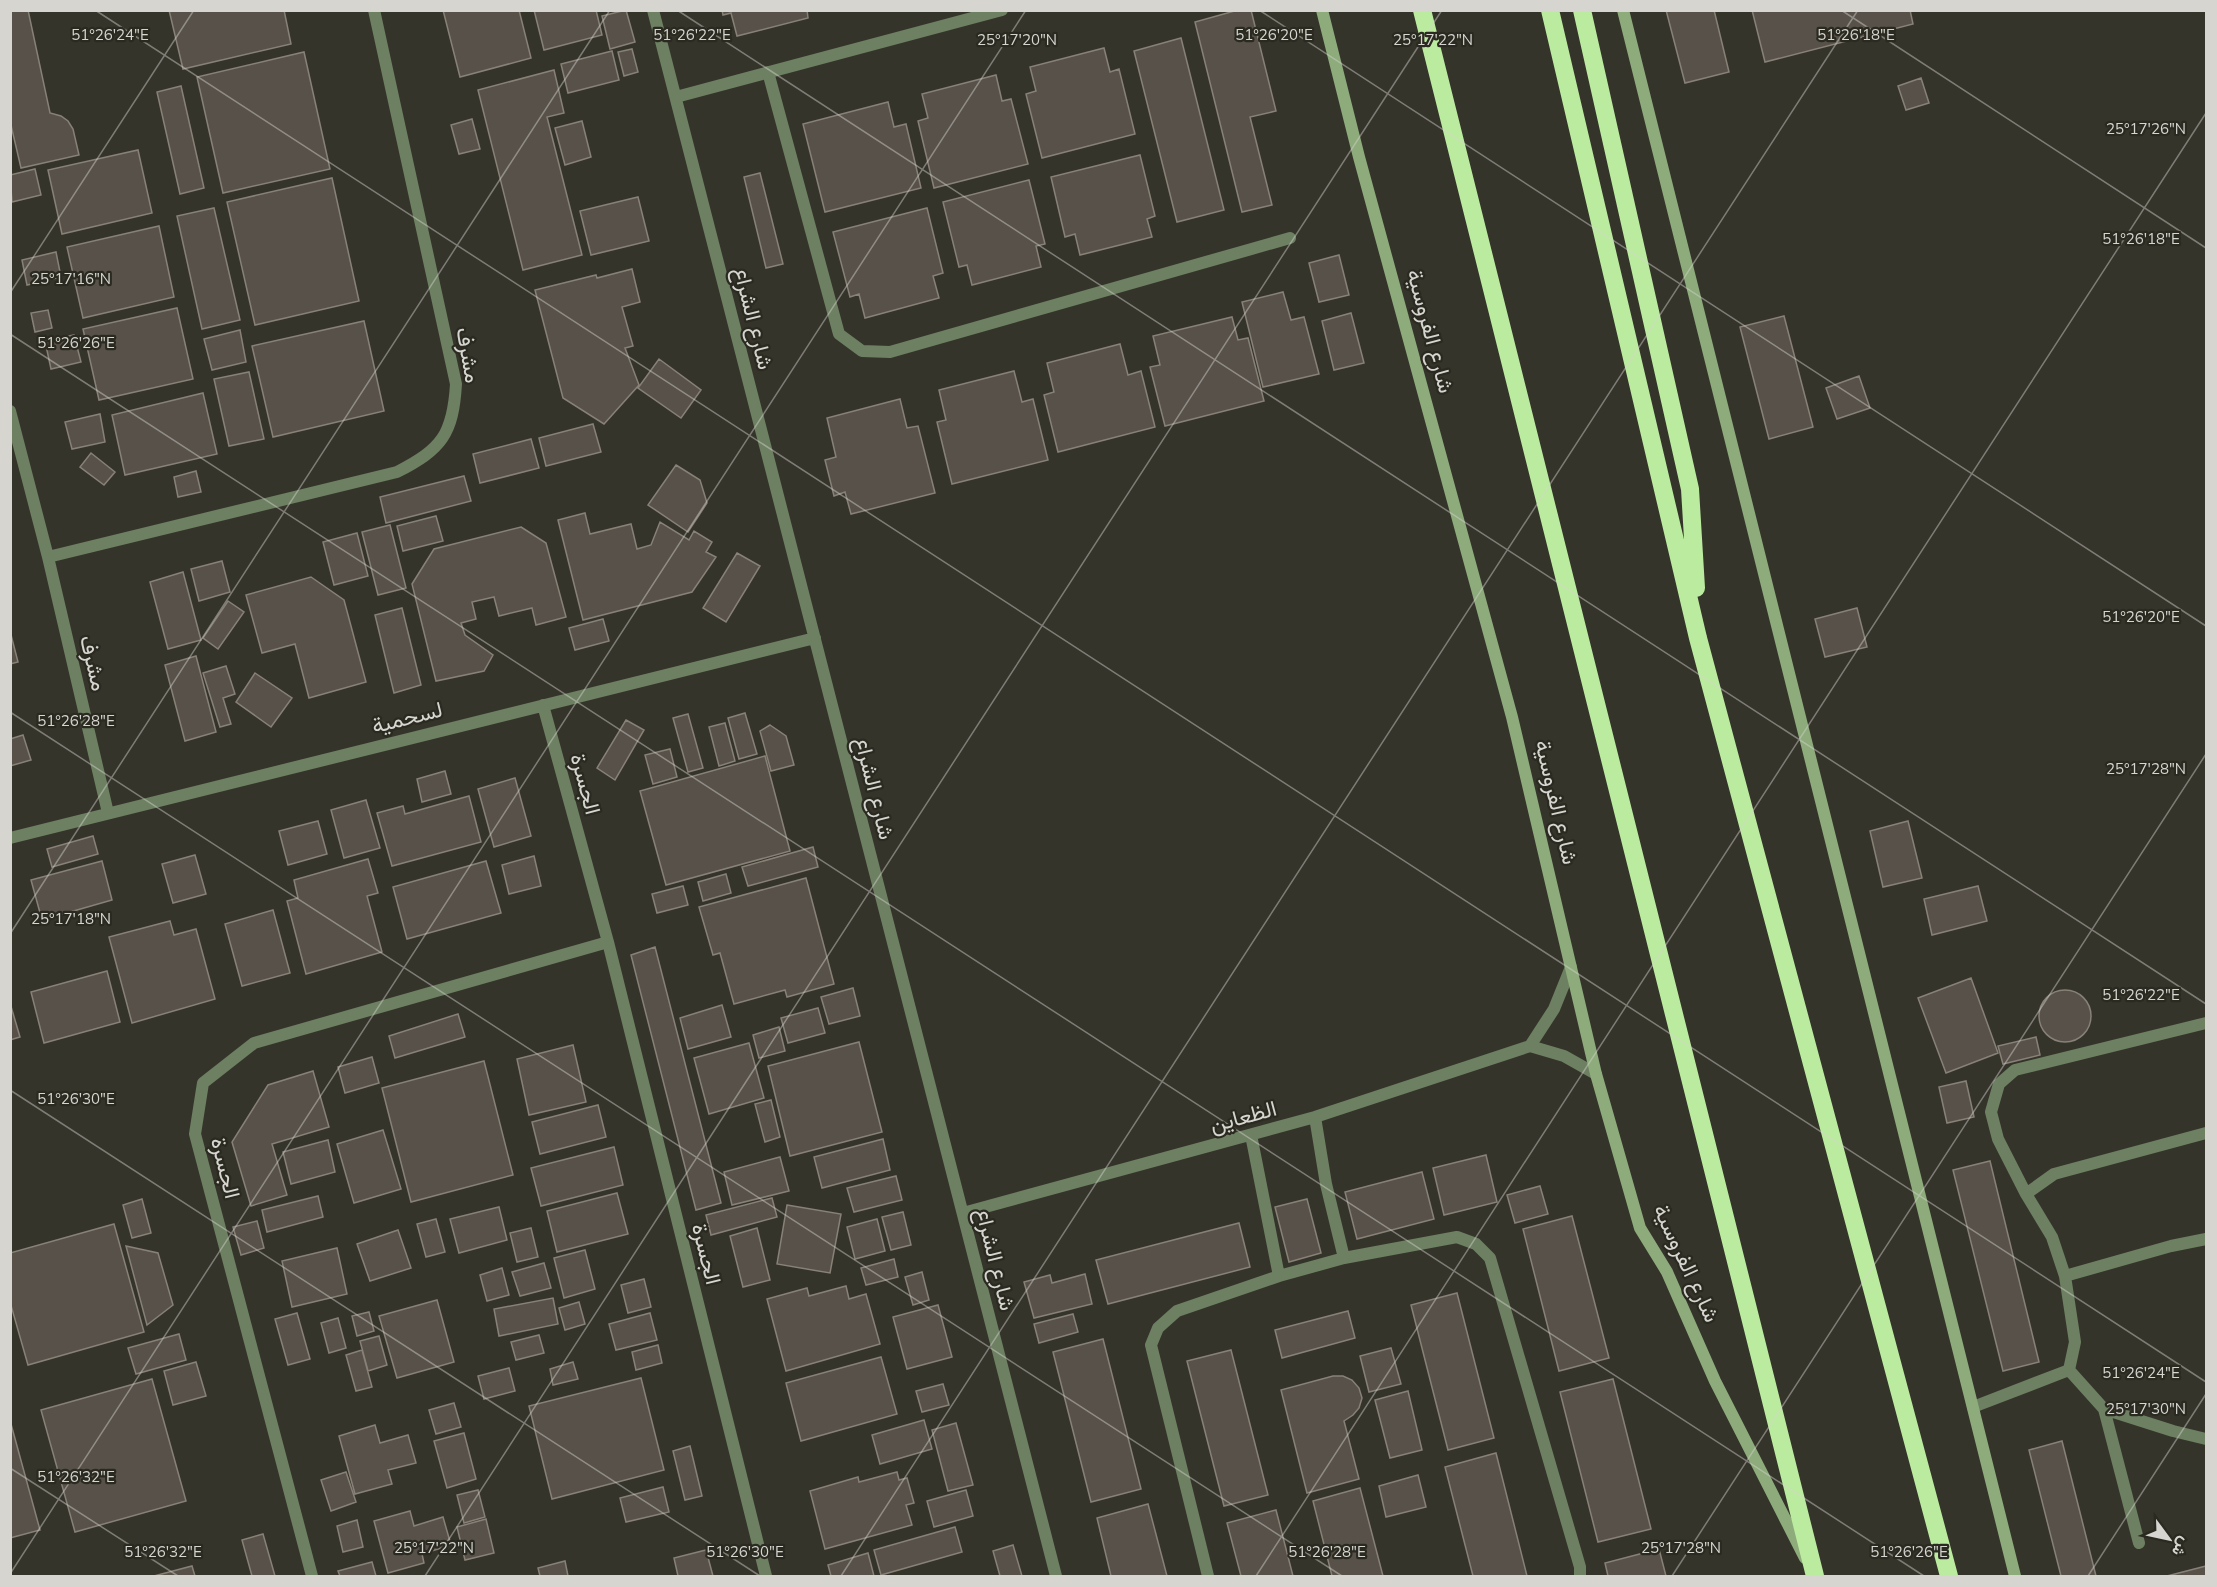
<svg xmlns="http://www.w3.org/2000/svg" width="2217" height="1587" viewBox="0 0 2217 1587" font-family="Mulish,Vazirmatn,sans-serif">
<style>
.building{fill:#575149;stroke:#888178;stroke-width:1.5}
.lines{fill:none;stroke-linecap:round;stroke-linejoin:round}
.lane{stroke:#6d8062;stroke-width:12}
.street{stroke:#6d8062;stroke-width:12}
.secondary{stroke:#8dab7b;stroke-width:12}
.highway{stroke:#bbeb9f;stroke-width:18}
.ticks{fill:none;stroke:#d6d5d0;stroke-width:1.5;stroke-opacity:0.45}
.labels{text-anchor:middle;stroke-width:4.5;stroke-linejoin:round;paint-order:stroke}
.street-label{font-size:22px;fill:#d6d5d0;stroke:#2b2a21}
.ticks-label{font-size:15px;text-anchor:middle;fill:#d6d5d0;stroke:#2b2a21;stroke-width:4.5;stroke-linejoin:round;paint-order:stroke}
</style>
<rect width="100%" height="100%" fill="#35342b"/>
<!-- building -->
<path class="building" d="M10,10H28L50,113L61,116L68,121L73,129L79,155L21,168L10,121Z
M169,10H284L291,44L183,69Z
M443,10H519L531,58L460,77Z
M534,10H596L602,35L544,50Z
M626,10L635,42L610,49L602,16Z
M722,10H807L808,18L737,36L731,13L723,15Z
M1238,10H1251L1276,111L1250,117L1272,205L1242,212L1195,22Z
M1666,10H1714L1729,72L1685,83Z
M1752,10H1910L1913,24L1765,62Z
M1181,38L1224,210L1177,222L1134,51Z
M1104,48L1110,72L1119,69L1135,134L1042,158L1026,94L1036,91L1030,67Z
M632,49L638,72L624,76L618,52Z
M612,51L619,80L568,93L561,64Z
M304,52L330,169L223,193L197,77Z
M554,70L564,113L547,117L582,255L523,270L478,90Z
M996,75L1002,101L1011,99L1028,164L934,188L918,121L928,118L922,94Z
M1921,78L1929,103L1906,110L1898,86Z
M181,86L204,188L180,194L157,92Z
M888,102L894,127L906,124L921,188L825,212L803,124Z
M472,119L480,149L459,154L451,125Z
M582,121L591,157L565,165L555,128Z
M138,150L152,213L62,234L48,170Z
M1140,155L1155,216L1147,219L1152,237L1080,255L1075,234L1065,237L1051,177Z
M35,169L41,195L12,202L10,175Z
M760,173L783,264L766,268L744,177Z
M332,178L359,301L255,325L227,202Z
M1029,180L1045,244L1036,246L1041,267L972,285L967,265L959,267L943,202Z
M638,197L649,241L591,255L580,211Z
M214,208L240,320L202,329L177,216Z
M927,208L943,273L933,276L939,298L865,318L859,294L850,297L833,232Z
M159,226L174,297L83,318L67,247Z
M56,252L61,277L27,285L22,260Z
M1339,255L1349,295L1319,302L1309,263Z
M632,269L640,302L622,307L633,346L625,348L639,385L604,424L563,398L535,290L596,275L597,278Z
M1283,292L1291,320L1304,317L1319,374L1263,387L1242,302Z
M177,308L193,379L99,400L83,329Z
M48,310L52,328L35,332L31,313Z
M1351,313L1364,363L1334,370L1322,321Z
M1784,316L1813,427L1769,439L1740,327Z
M1232,317L1238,340L1248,338L1264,401L1165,426L1150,367L1160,365L1153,336Z
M364,321L384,411L273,437L252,346Z
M240,330L246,362L212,370L204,339Z
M74,335L81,362L51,369L45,341Z
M1120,344L1128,375L1141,371L1155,427L1058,452L1044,395L1054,392L1047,363Z
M659,359L701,390L681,418L638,388Z
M1014,371L1022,402L1033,399L1048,460L952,484L937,422L946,420L939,390Z
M249,372L264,439L229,446L214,379Z
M1859,376L1870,408L1837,419L1826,388Z
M203,393L217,454L125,475L112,415Z
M900,399L907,428L918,426L935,493L851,514L845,492L834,496L825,460L836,457L827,418Z
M100,414L105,442L72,449L65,422Z
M593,424L601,452L546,466L539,438Z
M531,439L539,468L480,483L473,454Z
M91,453L115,472L104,485L80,467Z
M676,465L700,480L707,503L688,532L648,505Z
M196,471L201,492L178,497L174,477Z
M464,476L471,501L386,523L380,497Z
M585,513L590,534L631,524L637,549L651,545L660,522L689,540L694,531L712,542L706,552L716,557L692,592L583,620L558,520Z
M436,516L443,541L403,551L397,526Z
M390,525L406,588L378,595L362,532Z
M521,527L546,543L566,617L536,625L532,608L499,616L494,597L472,602L476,619L461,623L465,635L493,655L484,671L436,681L412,584L434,549Z
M357,533L368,576L334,585L323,542Z
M737,553L760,566L726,622L703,608Z
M222,561L230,592L199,601L191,569Z
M183,572L201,640L168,649L150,582Z
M311,577L344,600L366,682L309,698L295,644L262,653L246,595Z
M228,601L244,612L218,649L203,638Z
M402,608L421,685L394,693L375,615Z
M1857,608L1867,647L1825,657L1815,619Z
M603,619L609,641L575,650L569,628Z
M10,631L18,662L10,664Z
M196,656L216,732L185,741L165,665Z
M226,666L235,694L223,698L231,724L220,727L203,673Z
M255,673L292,698L271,727L236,702Z
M745,713L757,754L739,759L728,718Z
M688,714L703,768L688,772L673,718Z
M626,720L644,730L615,780L597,768Z
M725,723L735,761L719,766L709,727Z
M770,725L786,736L794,765L771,771L760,731Z
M23,735L31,760L10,766V739Z
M670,749L677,777L653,784L645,755Z
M765,756L790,851L666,885L640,791Z
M445,771L451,794L422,802L417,779Z
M515,778L531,836L494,847L478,789Z
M469,796L481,842L392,866L377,813L403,806L405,814Z
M366,800L380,848L344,858L331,810Z
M318,821L327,854L288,865L279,831Z
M1908,821L1922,878L1883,887L1870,831Z
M93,836L98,854L52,867L47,849Z
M813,847L818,867L748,886L742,867Z
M195,855L206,894L173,903L162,864Z
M534,856L541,886L509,894L502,865Z
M368,859L378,893L367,896L382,952L306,974L287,901L298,898L294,880Z
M102,861L112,900L42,920L31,880Z
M486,861L501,913L407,939L393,887Z
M726,874L731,893L703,901L698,882Z
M806,878L834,984L787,997L785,990L734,1004L720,953L713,955L699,907Z
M683,886L688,905L657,913L652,894Z
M1978,886L1987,921L1932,935L1924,899Z
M273,910L290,973L242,986L225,924Z
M170,921L174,935L196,929L215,999L132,1023L109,937Z
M655,947L721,1203L696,1210L631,955Z
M107,971L120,1022L44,1043L31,992Z
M1971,978L1998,1053L1946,1073L1918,998Z
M853,988L860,1016L829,1024L821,997Z
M2039 1016a26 26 0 1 1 52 0a26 26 0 1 1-52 0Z
M10,1003L20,1037L10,1040Z
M722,1005L731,1037L688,1049L680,1018Z
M818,1008L825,1033L788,1043L781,1018Z
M458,1014L465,1037L395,1058L389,1036Z
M779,1027L785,1051L759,1058L753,1035Z
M2036,1037L2040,1055L2003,1064L1998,1046Z
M859,1042L882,1132L790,1156L768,1066Z
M749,1043L764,1098L709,1114L694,1058Z
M573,1045L586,1102L529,1115L517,1059Z
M372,1057L379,1083L345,1093L338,1067Z
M484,1061L513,1175L411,1202L382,1088Z
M313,1071L329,1127L272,1144L287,1195L251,1206L232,1142L268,1085Z
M1966,1081L1974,1117L1947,1123L1939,1087Z
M771,1100L780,1137L765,1142L755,1104Z
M598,1105L606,1137L540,1154L532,1122Z
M383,1130L401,1189L354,1203L337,1144Z
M883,1139L890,1170L822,1188L814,1157Z
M328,1140L335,1172L291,1184L283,1152Z
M614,1147L623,1185L541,1206L531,1168Z
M1486,1155L1497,1202L1444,1215L1433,1168Z
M780,1157L789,1191L732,1205L724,1172Z
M1990,1161L2039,1362L2003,1371L1953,1170Z
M1422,1172L1434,1219L1357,1239L1345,1192Z
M896,1176L902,1200L854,1212L847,1188Z
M1540,1186L1548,1214L1515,1223L1507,1195Z
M617,1193L628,1234L557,1252L547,1211Z
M318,1196L323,1217L267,1232L262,1210Z
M772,1198L777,1217L711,1235L706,1215Z
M142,1199L151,1233L132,1238L123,1205Z
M1307,1199L1321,1253L1289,1262L1275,1207Z
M787,1205L841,1214L830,1273L777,1264Z
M499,1207L507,1240L459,1253L450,1219Z
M903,1212L911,1245L891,1250L882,1217Z
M1572,1216L1609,1358L1559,1371L1523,1229Z
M436,1219L445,1252L426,1257L417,1224Z
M877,1219L885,1251L855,1259L847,1227Z
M257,1221L264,1248L241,1255L233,1227Z
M1239,1223L1250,1267L1108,1304L1096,1260Z
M114,1224L144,1332L28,1365L10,1302V1253Z
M531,1228L538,1257L517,1262L510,1233Z
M757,1228L770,1280L743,1287L730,1236Z
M398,1230L411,1268L370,1281L357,1244Z
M126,1246L158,1253L173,1305L147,1325Z
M337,1248L347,1294L292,1307L282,1261Z
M585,1250L595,1289L564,1298L554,1258Z
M894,1259L898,1277L866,1285L861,1268Z
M544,1263L551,1288L520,1296L512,1272Z
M502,1268L509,1295L487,1301L480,1275Z
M922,1272L929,1300L913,1305L905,1277Z
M1085,1274L1092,1304L1034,1318L1024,1282L1050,1275L1052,1283Z
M644,1279L651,1307L628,1313L621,1285Z
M846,1286L849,1299L866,1294L880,1344L786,1371L767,1299L807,1288L809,1296Z
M1457,1293L1494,1438L1448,1450L1411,1305Z
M553,1298L558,1324L499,1336L494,1309Z
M437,1300L454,1362L397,1378L379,1316Z
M579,1302L585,1324L565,1330L559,1308Z
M938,1305L952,1357L907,1369L893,1317Z
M1348,1311L1355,1338L1282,1358L1275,1330Z
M369,1312L374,1331L357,1336L352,1316Z
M297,1313L310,1359L288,1365L275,1319Z
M650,1313L657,1340L616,1350L609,1324Z
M1073,1314L1078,1332L1039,1343L1034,1324Z
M338,1318L346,1348L329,1353L321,1323Z
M179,1334L186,1360L136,1374L128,1348Z
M539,1335L544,1353L516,1360L511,1342Z
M379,1336L387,1365L368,1371L360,1341Z
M1103,1339L1141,1489L1091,1502L1053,1352Z
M658,1345L662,1363L636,1370L632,1352Z
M1391,1348L1401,1384L1369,1392L1360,1356Z
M362,1350L372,1387L356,1391L346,1355Z
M1231,1350L1268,1495L1224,1506L1187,1361Z
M881,1357L897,1414L801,1441L786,1383Z
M196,1362L206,1396L173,1405L164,1371Z
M573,1362L578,1379L553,1385L550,1369Z
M509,1368L515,1391L484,1399L478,1376Z
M1333,1376H1343L1352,1380L1359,1388L1362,1398L1359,1408L1353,1415L1344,1421L1359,1479L1307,1493L1281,1390Z
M641,1378L664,1470L552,1499L529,1406Z
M152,1379L186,1501L75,1532L41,1410Z
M1613,1379L1651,1529L1598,1542L1560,1392Z
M943,1384L949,1405L922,1412L916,1391Z
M1408,1391L1422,1450L1390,1458L1375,1400Z
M454,1403L461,1427L436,1434L429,1410Z
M924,1420L932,1449L880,1464L872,1435Z
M956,1423L973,1485L948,1491L932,1430Z
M11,1424L40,1530L10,1538V1424Z
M375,1425L380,1443L408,1435L416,1463L388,1470L392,1484L355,1494L339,1436Z
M464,1433L476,1479L447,1488L434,1441Z
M2062,1441L2096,1576H2061L2029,1450Z
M690,1446L702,1496L685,1500L673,1451Z
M1496,1453L1527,1576H1473L1445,1467Z
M346,1472L356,1502L331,1511L321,1480Z
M897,1472L899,1480L907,1478L914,1503L906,1505L912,1525L825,1549L810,1491L858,1477L859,1482Z
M1418,1475L1426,1507L1386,1517L1379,1486Z
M663,1487L669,1512L626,1522L620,1498Z
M1360,1488L1383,1576H1332L1313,1501Z
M478,1490L485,1517L464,1523L457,1495Z
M966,1490L973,1516L934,1527L927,1501Z
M1148,1504L1167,1576H1111L1097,1518Z
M1276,1510L1293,1576H1241L1227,1523Z
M410,1511L414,1526L443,1517L451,1545L422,1554L424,1563L388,1573L374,1521Z
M486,1519L494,1553L465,1560L457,1527Z
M357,1520L363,1547L343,1552L337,1526Z
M955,1527L962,1552L881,1575L874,1550Z
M263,1534L275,1576H252L242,1540Z
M1013,1545L1022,1576H1000L993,1551Z
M1659,1549L1666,1576H1608L1605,1563Z
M706,1550L713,1576H678L674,1558Z
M868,1553L874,1576H831L828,1565Z
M565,1561L568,1576H540L538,1568Z
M372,1562L376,1576H340L338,1571Z
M192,1566L195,1576H154Z
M2206,1566V1576H2167Z"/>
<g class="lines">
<!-- lane -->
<path class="lane" d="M2026,1194L2054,1174L2206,1133
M2065,1276L2171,1246L2206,1239
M1973,1407L2069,1370
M2104,1409L2173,1431L2206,1439
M2139,1543L2104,1409L2069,1370L2075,1342L2065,1276L2052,1237L2026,1194L1998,1139L1991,1112L1999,1084L2015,1070L2206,1023"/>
<!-- street -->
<path class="street" d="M653,10L1056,1576
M768,72L839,334L862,351L890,352L1290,238
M676,97L1002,10
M10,411L48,557L108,813
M48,557L397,472C442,449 453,434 456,384L374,10
M543,705L608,942L766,1576
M10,838L815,638
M1530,1046L1554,1009L1571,967
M1315,1117L1326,1184L1344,1258
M1251,1135L1279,1276
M963,1213L1315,1117L1530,1046L1564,1056L1596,1074
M312,1576L195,1134L203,1083L254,1043L608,942
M1208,1576L1151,1345L1158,1328L1177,1311L1279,1276L1344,1258L1457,1237L1476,1244L1490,1258L1580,1567V1576"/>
<!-- secondary -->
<path class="secondary" d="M1322,10L1359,157L1512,717L1596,1074L1640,1228L1667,1272L1715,1381L1805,1558
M1623,10L2015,1576"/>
<!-- highway -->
<path class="highway" d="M1422,10L1815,1576
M1550,10L1698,638L1949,1576
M1582,10L1690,489L1696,588"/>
</g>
<!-- ticks -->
<path class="ticks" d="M95,10L2206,1382M677,10L2206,1004M1259,10L2206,626M1841,10L2206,248M10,293L194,10M10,334L1924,1576M10,712L1342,1576M10,934L610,10M10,1090L760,1576M10,1468L178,1576M10,1574L1026,10M425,1576L1442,10M841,1576L1858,10M1256,1576L2206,113M1672,1576L2206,754M2088,1576L2206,1394"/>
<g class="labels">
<!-- street labels -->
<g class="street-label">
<text transform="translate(754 318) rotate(76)" y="8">شارع الشراع</text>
<text transform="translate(1431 331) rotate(75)" y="8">شارع الفروسية</text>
<text transform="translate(469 355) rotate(80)" y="8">مشرف</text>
<text transform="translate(94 663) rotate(77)" y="8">مشرف</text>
<text transform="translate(407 717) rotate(-14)" y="8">لسحمية</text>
<text transform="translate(586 784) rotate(75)" y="8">الجسرة</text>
<text transform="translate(875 788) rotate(76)" y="8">شارع الشراع</text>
<text transform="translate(1557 802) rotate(77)" y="8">شارع الفروسية</text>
<text transform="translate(1243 1116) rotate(-15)" y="8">الظعاين</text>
<text transform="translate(226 1168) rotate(76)" y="8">الجسرة</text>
<text transform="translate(707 1254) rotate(76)" y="8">الجسرة</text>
<text transform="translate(996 1259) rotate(76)" y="8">شارع الشراع</text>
<text transform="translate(1687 1263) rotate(65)" y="8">شارع الفروسية</text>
</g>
</g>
<g class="ticks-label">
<text x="692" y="40">51°26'22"E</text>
<text x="110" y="40">51°26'24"E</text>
<text x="1274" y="40">51°26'20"E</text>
<text x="1856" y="40">51°26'18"E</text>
<text x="1017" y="45">25°17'20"N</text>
<text x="1433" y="45">25°17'22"N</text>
<text x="2146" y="134">25°17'26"N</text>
<text x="2141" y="244">51°26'18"E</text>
<text x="71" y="284">25°17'16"N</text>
<text x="76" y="348">51°26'26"E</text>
<text x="2141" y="622">51°26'20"E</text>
<text x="76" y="726">51°26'28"E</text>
<text x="2146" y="774">25°17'28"N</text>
<text x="71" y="924">25°17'18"N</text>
<text x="2141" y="1000">51°26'22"E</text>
<text x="76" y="1104">51°26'30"E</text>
<text x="2141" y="1378">51°26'24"E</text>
<text x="2146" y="1414">25°17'30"N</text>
<text x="76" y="1482">51°26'32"E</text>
<text x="434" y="1553">25°17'22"N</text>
<text x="1681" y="1553">25°17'28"N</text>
<text x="163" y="1557">51°26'32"E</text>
<text x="745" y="1557">51°26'30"E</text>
<text x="1327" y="1557">51°26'28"E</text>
<text x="1909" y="1557">51°26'26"E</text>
</g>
<!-- border -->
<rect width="2217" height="1587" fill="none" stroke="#d6d5d0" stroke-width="24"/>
<!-- north arrow -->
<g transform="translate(2169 1539) rotate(123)" stroke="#2b2a21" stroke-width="4.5" paint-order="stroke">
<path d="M0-4.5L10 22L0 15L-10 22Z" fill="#d6d5d0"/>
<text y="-9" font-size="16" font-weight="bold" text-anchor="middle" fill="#d6d5d0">ش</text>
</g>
</svg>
